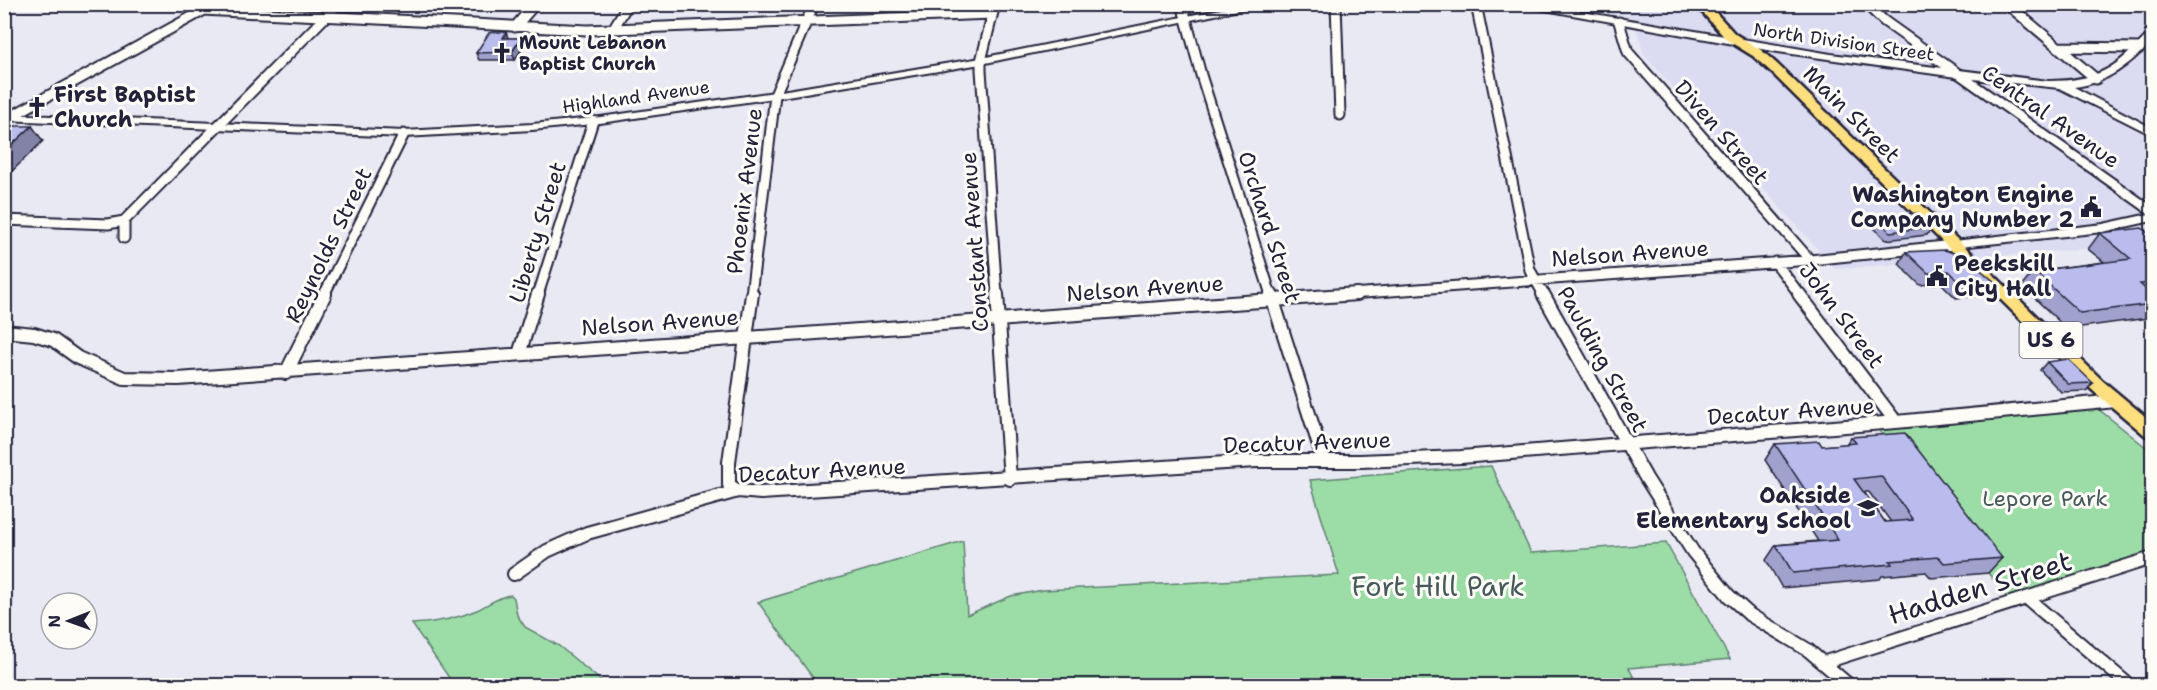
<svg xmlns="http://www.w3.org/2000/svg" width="2157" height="690" viewBox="0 0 2157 690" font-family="'Shantell Sans',sans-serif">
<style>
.built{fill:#dbdcf2}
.green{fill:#9cdda7;stroke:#5f8071;stroke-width:1.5}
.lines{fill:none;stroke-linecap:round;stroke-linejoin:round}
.minor-far1-casing{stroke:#22223b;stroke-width:13}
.minor-casing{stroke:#22223b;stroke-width:16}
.tertiary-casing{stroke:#22223b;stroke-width:4}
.primary-casing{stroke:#22223b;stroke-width:5}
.minor-far1{stroke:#fdfcf7;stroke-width:9}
.minor{stroke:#fdfcf7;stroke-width:12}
.tertiary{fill:#fdfcf7;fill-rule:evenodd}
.primary{fill:#fddf80;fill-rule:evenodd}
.wall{fill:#a0a2cd;stroke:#22223b;stroke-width:1.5;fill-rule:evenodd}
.shaded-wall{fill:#8284a7;stroke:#22223b;stroke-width:1.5}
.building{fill:#babcee;stroke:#22223b;stroke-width:1.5;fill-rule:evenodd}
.labels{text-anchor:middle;stroke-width:6;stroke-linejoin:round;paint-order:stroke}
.far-street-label{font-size:18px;fill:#22223b;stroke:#fdfcf7}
.far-poi-label{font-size:18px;font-weight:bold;fill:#22223b;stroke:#fdfcf7;text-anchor:start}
.shield{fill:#fdfcf7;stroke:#646373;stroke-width:1.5}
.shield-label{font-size:21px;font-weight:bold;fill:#22223b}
.poi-label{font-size:22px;font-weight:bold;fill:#22223b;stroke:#fdfcf7;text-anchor:start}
.street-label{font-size:22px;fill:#22223b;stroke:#fdfcf7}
.park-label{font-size:22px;fill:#475a5b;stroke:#fdfcf7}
.near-park-label{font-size:27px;fill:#475a5b;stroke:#fdfcf7}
.near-street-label{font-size:27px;fill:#22223b;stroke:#fdfcf7}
</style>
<rect width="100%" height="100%" fill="#e9e9f4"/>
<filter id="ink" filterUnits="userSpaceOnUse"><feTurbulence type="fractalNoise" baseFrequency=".0167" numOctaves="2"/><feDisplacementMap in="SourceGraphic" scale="12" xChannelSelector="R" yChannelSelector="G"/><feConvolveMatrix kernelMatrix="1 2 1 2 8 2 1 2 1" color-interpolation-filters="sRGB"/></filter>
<g filter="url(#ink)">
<!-- built -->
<path class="built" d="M1555,5H2152V236L2121,246L1835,269L1644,55L1633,17Z"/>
<!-- green -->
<path class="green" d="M2092,404L2152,452V558L2012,604L1874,424Z
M1491,466L1531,553L1666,543L1730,659L1629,668L1638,686L818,685L758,602L963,541L967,615L1011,596L1043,590L1339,575L1310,480Z
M511,595L514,598L517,615L525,627L559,646L606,685H454L412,624C434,623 456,619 477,610C488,605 499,596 511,595Z"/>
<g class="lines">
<defs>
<path id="minor-far1" d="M995,4L981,61V70L997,295
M1182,4L1201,75L1271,295
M1336,4L1340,115
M1476,4L1530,270L1544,295
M1866,4L1884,21L1957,73
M2007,4L2096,79
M203,10L587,30L992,14
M1619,22L1628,52L1810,260
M515,27L535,4
M613,29L628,4
M2059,47L2140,48
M10,117L208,8
M4,220L108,224L124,221
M124,238V221L338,4
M1775,262L1800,295
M324,295L404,134
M538,295L593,121
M751,295L775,95L814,4
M1337,295L1810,260L1954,245"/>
<path id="minor" d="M997,294L1010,479
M1271,294L1324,461
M1543,294L1646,478L1693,552L1729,596L1750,615L1808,650L1850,686
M1799,294L1896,422
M4,331L34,334L53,340L78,358L124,378L178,379L1357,294
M519,354L538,294
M286,373L325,294
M738,491L729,485V462L752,294
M514,574L547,551L587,533L738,491L761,493L1256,461H1360L1461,457L1896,422L2116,401
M2028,599L2130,686
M1822,663L2152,558"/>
<path id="tertiary" d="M1246,4H1267L981,64L775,98L593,124L532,130L404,137L4,120V114L404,131L532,124L593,118L775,92L981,58Z
M1511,4H1535L1831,54L2048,81C2097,81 2115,69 2148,34L2152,33V41C2131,64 2106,84 2074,87L2152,128V135L2059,88L1973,79L2152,206V221L2103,232L1950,248L1948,245L1954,241L2103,224L2149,214L1956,77L1778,52Z"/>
<path id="primary" d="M1695,4H1708L1735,34L1761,50L1777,64L2103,381L2152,422V438L2146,436L2091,389L1769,70L1753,56L1727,40Z"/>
</defs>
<!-- minor-far1 casing -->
<use href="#minor-far1" class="minor-far1-casing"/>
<!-- minor casing -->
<use href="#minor" class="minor-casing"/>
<!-- tertiary casing -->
<use href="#tertiary" class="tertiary-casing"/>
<!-- primary casing -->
<use href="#primary" class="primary-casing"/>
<!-- minor-far1 -->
<use href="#minor-far1" class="minor-far1"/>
<!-- minor -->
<use href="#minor" class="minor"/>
<!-- tertiary -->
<use href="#tertiary" class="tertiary"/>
<!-- primary -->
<use href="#primary" class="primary"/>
</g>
<!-- wall -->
<path class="wall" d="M508,38H521L524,46L515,60H479L476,53Z
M1876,217L1932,227L1927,235L1886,240L1871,225Z
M2100,233L2152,237V313L2148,318L2067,329L2022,286L2034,271L2104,262L2088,249Z
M1906,252L1996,283L1987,295L1956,298L1941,283L1920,285L1899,264Z
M2047,362L2093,383L2086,391L2061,392L2040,370Z
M1851,437L2002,558L1988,573L1931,578L1926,572L1882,576L1880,579L1782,588L1766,560L1776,545L1818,541L1765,460L1775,444L1822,446L1846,444ZM1864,492H1869L1891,522H1885Z"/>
<!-- shaded-wall -->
<path class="shaded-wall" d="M506,32L509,40L503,38Z
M521,38L524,46L515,60L512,52Z
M32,126L43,141L5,178L4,152Z"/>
<!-- building -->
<path class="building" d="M493,32H506L503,38H521L512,52L476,53L489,33Z
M4,126H32L4,152Z
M1918,213L1932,227L1890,232L1876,217Z
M2142,228L2152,237V283L2140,284L2152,295V304L2080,313L2034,271L2131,259L2100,233Z
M1945,250L1965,257L1996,283L1964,286L1949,271L1928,273L1906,252Z
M2068,359L2093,383L2068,384L2047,362Z
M1905,433L2002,558L1944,563L1939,557L1890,561L1892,564L1793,573L1776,545L1838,540L1775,444L1819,441L1822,446L1856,443L1851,437ZM1881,476L1913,520L1885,522L1854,479Z"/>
</g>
<!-- icons -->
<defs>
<symbol id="church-bare" viewBox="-9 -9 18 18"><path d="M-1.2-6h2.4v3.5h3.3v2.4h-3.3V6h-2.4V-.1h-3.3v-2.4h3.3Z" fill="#22223b" stroke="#fdfcf7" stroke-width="2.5" paint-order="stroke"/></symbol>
<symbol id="civic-bare" viewBox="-9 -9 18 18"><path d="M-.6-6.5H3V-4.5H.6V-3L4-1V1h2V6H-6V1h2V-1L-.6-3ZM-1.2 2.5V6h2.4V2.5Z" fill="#22223b" stroke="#fdfcf7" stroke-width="2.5" paint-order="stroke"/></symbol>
<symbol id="school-bare" viewBox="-9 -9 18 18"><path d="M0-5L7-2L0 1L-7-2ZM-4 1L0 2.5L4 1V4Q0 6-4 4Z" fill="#22223b" stroke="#fdfcf7" stroke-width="2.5" paint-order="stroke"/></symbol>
</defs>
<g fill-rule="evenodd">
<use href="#church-bare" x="487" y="38" width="30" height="30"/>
<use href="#church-bare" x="22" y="92" width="30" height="30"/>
<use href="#civic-bare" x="2076" y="192" width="30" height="30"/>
<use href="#civic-bare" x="1922" y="261" width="30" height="30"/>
<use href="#school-bare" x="1853" y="493" width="30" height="30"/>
</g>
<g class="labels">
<!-- far-street labels -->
<g class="far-street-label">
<text transform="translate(1844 42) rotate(8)" y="6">North Division Street</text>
<text transform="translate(636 97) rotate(-8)" y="6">Highland Avenue</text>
</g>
<!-- far-poi labels -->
<g class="far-poi-label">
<text x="519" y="49">Mount Lebanon<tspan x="519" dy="21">Baptist Church</tspan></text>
</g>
<!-- shield labels -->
<rect class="shield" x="2019.5" y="322" width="63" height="36" rx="4.5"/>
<g class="shield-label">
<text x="2051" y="347">US 6</text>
</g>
<!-- poi labels -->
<g class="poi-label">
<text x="54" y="102">First Baptist<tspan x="54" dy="25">Church</tspan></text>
<text x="2074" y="202" text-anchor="end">Washington Engine<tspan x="2074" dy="25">Company Number 2</tspan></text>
<text x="1954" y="271">Peekskill<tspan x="1954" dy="25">City Hall</tspan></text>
<text x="1851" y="503" text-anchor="end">Oakside<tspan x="1851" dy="25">Elementary School</tspan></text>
</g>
<!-- street labels -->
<g class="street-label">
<text transform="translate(1852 114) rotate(45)" y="8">Main Street</text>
<text transform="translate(2051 116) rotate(35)" y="8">Central Avenue</text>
<text transform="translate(1722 132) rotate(49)" y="8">Diven Street</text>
<text transform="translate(744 191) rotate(-83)" y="8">Phoenix Avenue</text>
<text transform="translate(1270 227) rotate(72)" y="8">Orchard Street</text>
<text transform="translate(537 232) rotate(-73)" y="8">Liberty Street</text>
<text transform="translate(974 242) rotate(-94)" y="8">Constant Avenue</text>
<text transform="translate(328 245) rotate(-64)" y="8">Reynolds Street</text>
<text transform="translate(1630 253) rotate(-4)" y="8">Nelson Avenue</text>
<text transform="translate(1145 288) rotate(-4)" y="8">Nelson Avenue</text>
<text transform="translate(1842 315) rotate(53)" y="8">John Street</text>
<text transform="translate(660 322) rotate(-4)" y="8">Nelson Avenue</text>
<text transform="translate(1603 359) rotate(61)" y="8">Paulding Street</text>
<text transform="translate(1791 411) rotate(-4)" y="8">Decatur Avenue</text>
<text transform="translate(1307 442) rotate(-2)" y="8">Decatur Avenue</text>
<text transform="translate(822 470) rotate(-3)" y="8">Decatur Avenue</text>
</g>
<!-- park labels -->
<g class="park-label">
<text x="2045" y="506">Lepore Park</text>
</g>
<!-- near-park labels -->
<g class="near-park-label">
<text x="1438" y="596">Fort Hill Park</text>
</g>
<!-- near-street labels -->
<g class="near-street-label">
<text transform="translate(1980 588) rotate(-17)" y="9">Hadden Street</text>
</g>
</g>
<!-- margin -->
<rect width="2157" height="690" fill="none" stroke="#fdfcf7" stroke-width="24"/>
<rect x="12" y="12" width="2133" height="666" fill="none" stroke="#22223b" stroke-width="2" filter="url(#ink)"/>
<!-- north arrow -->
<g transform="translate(69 621) rotate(269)"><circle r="28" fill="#fdfcf7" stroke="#a5a5ac" stroke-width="1.5"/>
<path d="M0-4.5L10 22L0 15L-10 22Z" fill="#22223b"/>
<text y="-9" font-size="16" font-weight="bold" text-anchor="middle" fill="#22223b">N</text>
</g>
</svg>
